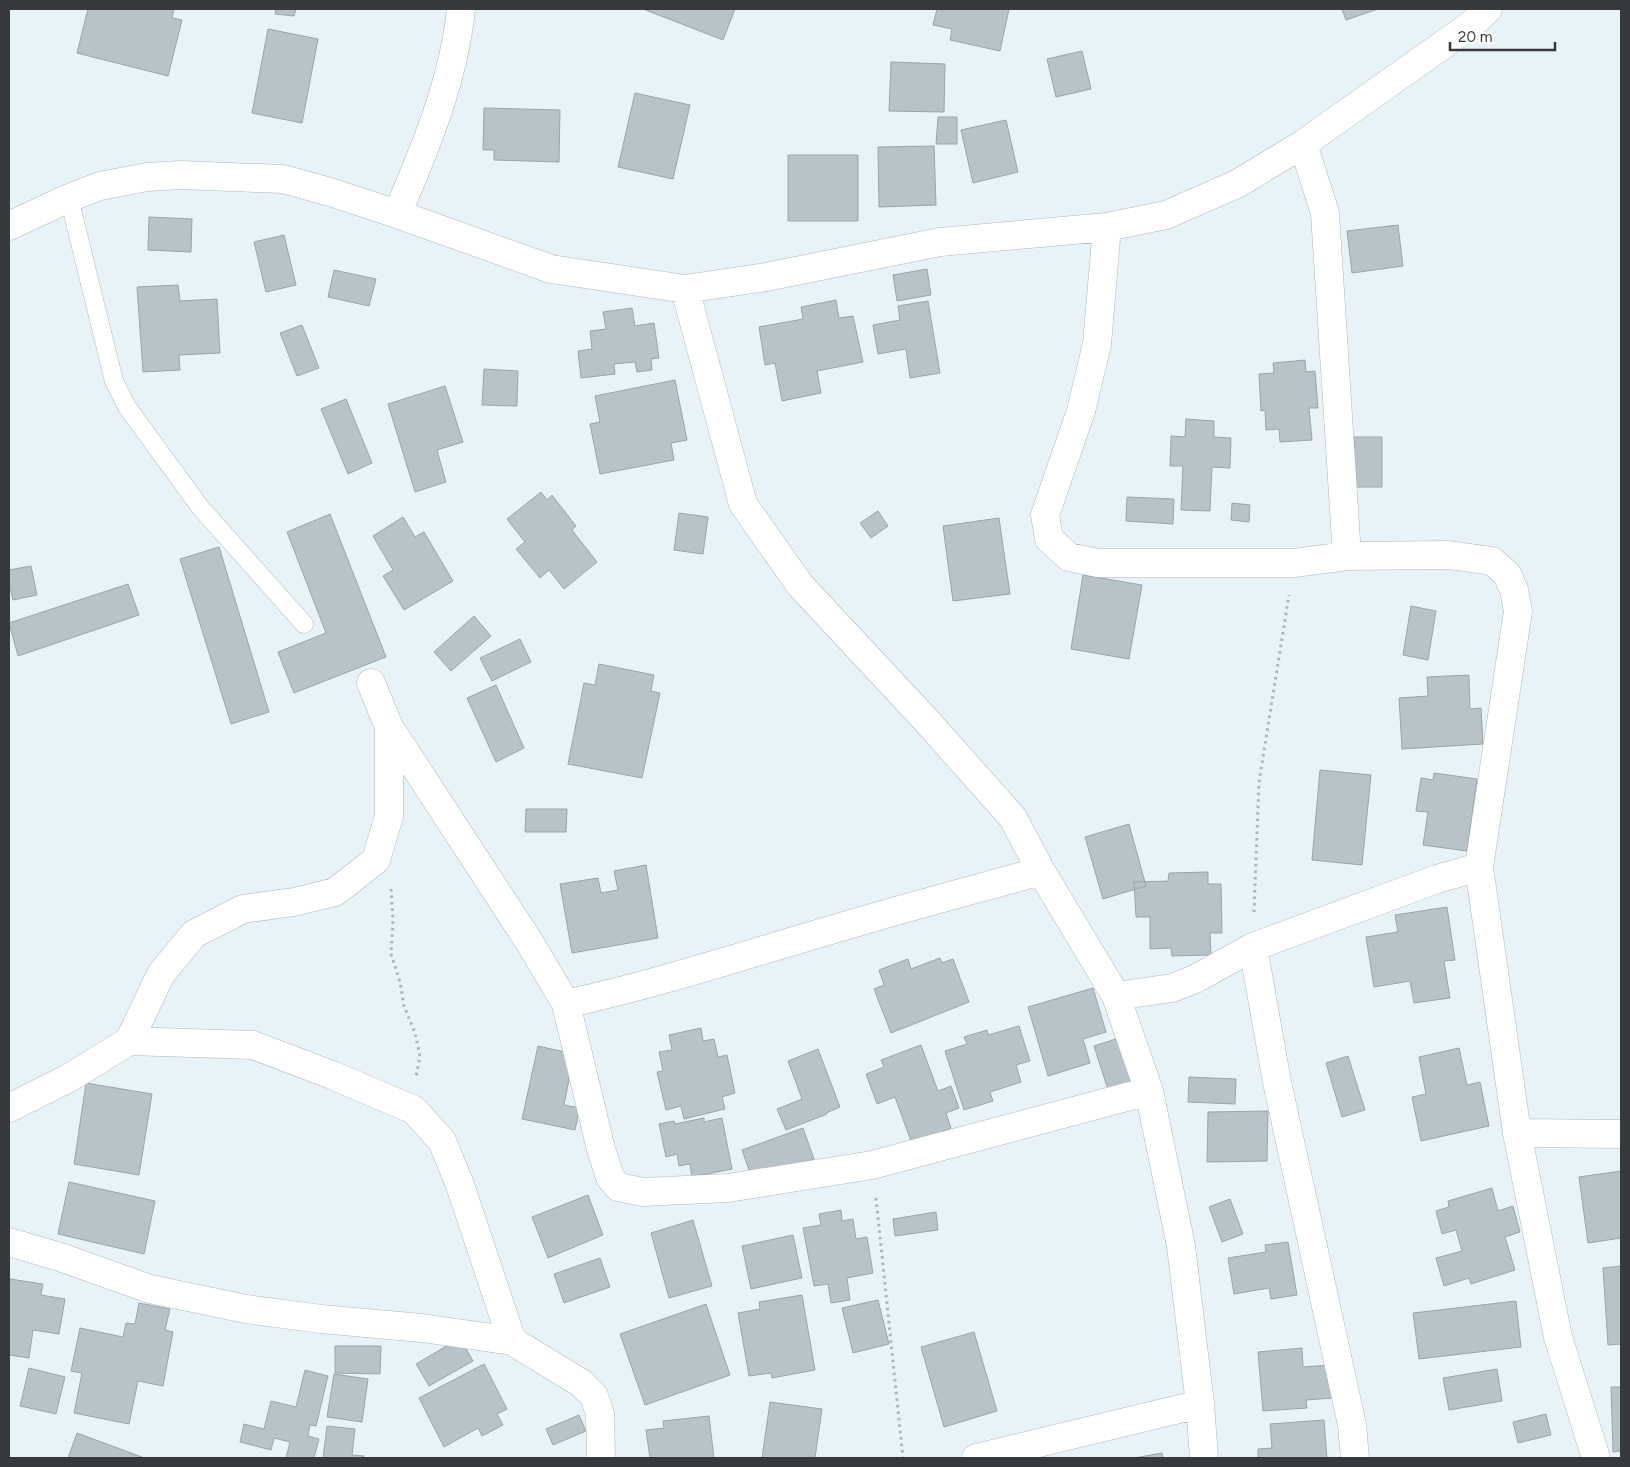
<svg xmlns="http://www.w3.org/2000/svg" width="1630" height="1467" viewBox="0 0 1630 1467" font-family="Figtree,sans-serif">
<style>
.building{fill:#b8c3c8;stroke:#9aa5aa}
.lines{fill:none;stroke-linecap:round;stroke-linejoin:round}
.lane-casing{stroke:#adb8bd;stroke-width:19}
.street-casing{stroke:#adb8bd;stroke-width:29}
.path{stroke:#abb4b7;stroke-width:3;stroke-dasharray:2.5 4;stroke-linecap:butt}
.lane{stroke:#fff;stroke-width:18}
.street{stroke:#fff;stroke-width:28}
</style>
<rect width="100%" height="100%" fill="#e8f3f8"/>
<!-- building -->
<path class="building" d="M88,9H174L172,18L182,20L168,76L77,53Z
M276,9H296L294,16L275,14Z
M643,9H735L723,40Z
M937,9H1009L1000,51L950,40L952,29L933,25Z
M1342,9H1378L1346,20Z
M268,29L318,39L302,123L252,113Z
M1082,51L1091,89L1056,97L1047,59Z
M891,62L945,64L944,112L889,111Z
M635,93L690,105L673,179L618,167Z
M484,108L560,110L559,162L494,160V150H483Z
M938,117H957V144H936Z
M1006,120L1018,172L973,183L961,130Z
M934,146L936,205L879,207L878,147Z
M788,155H858V221H788Z
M149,217L192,219L191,252L148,250Z
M1398,225L1403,266L1352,273L1347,231Z
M284,235L296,285L266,292L254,242Z
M927,269L931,295L897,301L893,275Z
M334,270L376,279L369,306L328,297Z
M178,285L180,301L217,299L220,353L179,355L180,370L143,372L137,287Z
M836,300L839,318L853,316L863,362L817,371L821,393L782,401L775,363L765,365L759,327L803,319L801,307Z
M928,301L940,373L910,378L906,349L878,354L873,325L900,320L898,306Z
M632,308L635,326L654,323L659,358L651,359L652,370L637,372L635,362L614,364L615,374L581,378L578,351L592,349L590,331L606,329L603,312Z
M302,325L319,368L297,376L280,333Z
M1305,360L1306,372L1315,371L1318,408H1309L1312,440L1280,442L1279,429L1266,430L1265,410L1261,411L1259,374L1274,373L1273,363Z
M484,369L518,371L517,406L482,405Z
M675,380L687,440L671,443L674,460L600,474L590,424L600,422L595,396Z
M445,386L463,442L437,450L446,482L415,492L388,404Z
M346,399L372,463L348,474L321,409Z
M1186,419L1214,421V437L1231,438L1230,468L1212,467L1210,511L1181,510L1183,466H1170L1171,436L1185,437Z
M1354,437H1382V487H1354Z
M541,492L547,500L552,495L576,526L572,530L597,562L564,589L549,570L540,578L516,549L525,542L507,519Z
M1127,497L1174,499L1173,524L1126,521Z
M1232,503L1250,505L1249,522L1231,520Z
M878,511L888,526L871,538L860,523Z
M679,513L708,517L703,554L674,550Z
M330,514L386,657L294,693L278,652L326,633L287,532Z
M403,517L415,537L424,532L453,581L404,610L383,576L393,570L373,536Z
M999,518L1010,594L953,601L943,526Z
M219,547L269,712L231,724L180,559Z
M31,566L37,595L13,600L9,583V570Z
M1083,575L1142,585L1129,659L1071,649Z
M128,584L139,615L18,656L9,623Z
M1411,606L1436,611L1428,660L1403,655Z
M474,616L491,636L451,671L434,652Z
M520,639L531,662L492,681L480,658Z
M599,664L654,675L651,691L660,693L642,778L568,764L584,683L595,685Z
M1469,675L1470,709L1481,708L1483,744L1402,749L1399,698L1428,696L1427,677Z
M496,685L524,748L496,762L467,698Z
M1320,770L1371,775L1362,865L1312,860Z
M1434,773L1477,779L1467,851L1423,845L1428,812L1416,811L1421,778L1433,780Z
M526,809H567L566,832H525Z
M1129,824L1146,886L1103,899L1085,837Z
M646,865L658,938L572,953L560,884L598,878L601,893L618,890L614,871Z
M1208,872V884H1221L1222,933H1210L1211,955L1172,956L1171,948L1150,949V917H1136L1134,882L1168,881L1169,873Z
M1447,907L1455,960L1444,961L1450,998L1414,1003L1410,981L1374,987L1366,937L1398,932L1395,915Z
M940,958L942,963L953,959L969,1002L891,1033L874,989L884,985L879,970L908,959L911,969Z
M1093,988L1106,1032L1083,1039L1090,1063L1048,1076L1028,1007Z
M1019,1026L1030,1061L1016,1065L1021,1082L990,1092L993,1101L964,1110L945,1051L967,1044L964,1037L987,1030L988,1035Z
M701,1028L703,1041L714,1039L718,1057L727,1055L735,1093L722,1097L725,1109L684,1119L681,1106L666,1110L657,1072L663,1071L659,1052L672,1050L669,1035Z
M1122,1037L1138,1086L1110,1096L1094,1046Z
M921,1045L938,1091L951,1086L959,1108L946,1113L951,1128L912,1144L895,1097L877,1104L866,1074L884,1067L881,1060Z
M538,1046L574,1054L564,1105L580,1108L575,1130L522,1119Z
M1459,1048L1467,1085L1480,1082L1489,1126L1421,1141L1412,1097L1426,1094L1419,1057Z
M818,1049L840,1107L826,1113L827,1114L786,1130L777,1109L802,1099L788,1061Z
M1348,1056L1365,1110L1342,1117L1326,1063Z
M1189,1077L1236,1079L1235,1104L1188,1102Z
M86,1083L152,1094L139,1175L74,1164Z
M1268,1111L1267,1161L1207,1162L1208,1112Z
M704,1118V1122L722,1118L732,1169L692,1177L690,1164L679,1166L677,1154L666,1157L659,1124L674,1121L675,1124Z
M803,1128L814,1159L753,1181L742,1150Z
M1621,1171V1238L1588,1243L1579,1177Z
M69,1182L155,1201L144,1254L58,1234Z
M1492,1188L1498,1211L1513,1206L1520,1232L1505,1237L1515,1270L1471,1284L1469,1278L1444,1286L1436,1258L1462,1251L1456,1230L1442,1234L1436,1211L1449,1207L1448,1201Z
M588,1195L603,1235L548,1258L532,1217Z
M1230,1199L1243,1234L1222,1242L1209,1207Z
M841,1210L842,1221L853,1219L856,1239L867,1237L873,1273L847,1278L850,1300L831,1303L828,1284L814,1286L803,1228L821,1225L819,1214Z
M936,1212L938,1230L895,1236L893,1219Z
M693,1220L712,1286L669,1298L651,1233Z
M793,1235L802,1278L751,1289L742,1246Z
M1288,1242L1297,1295L1271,1299L1269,1288L1234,1294L1228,1258L1266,1252L1265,1245Z
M600,1258L610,1287L564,1303L554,1274Z
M1621,1266V1344L1608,1345L1603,1268Z
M10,1279L43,1284L41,1295L65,1299L59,1334L33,1330L29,1358L9,1355V1288Z
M802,1295L815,1370L772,1378L771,1373L749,1376L738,1313L760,1309L759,1302Z
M878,1300L889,1344L853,1353L842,1308Z
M1516,1301L1521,1347L1419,1359L1413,1313Z
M139,1303L170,1309L165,1330L173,1332L163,1386L138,1381L129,1424L74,1413L82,1373L71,1371L80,1328L123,1337L126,1323L135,1324Z
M706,1304L730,1375L645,1405L620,1334Z
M974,1332L997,1411L944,1427L921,1347Z
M460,1338L473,1361L429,1386L416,1364Z
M335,1346H381L380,1374L335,1373Z
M1302,1348L1303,1367L1331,1365L1333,1398L1306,1400L1307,1408L1263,1411L1258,1352Z
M484,1364L507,1409L497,1414L503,1425L482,1436L478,1428L444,1447L419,1398Z
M29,1368L65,1377L56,1414L20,1406Z
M1497,1369L1502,1401L1449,1410L1443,1378Z
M305,1370L328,1376L316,1426L310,1425L308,1436L319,1439L314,1458H286L290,1442L274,1438L271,1450L240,1442L244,1424L264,1429L271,1401L296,1407Z
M334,1374L368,1379L362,1422L327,1417Z
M1611,1387H1621V1451L1613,1452Z
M770,1402L822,1409L815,1458H762Z
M1546,1414L1551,1435L1518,1443L1513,1422Z
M579,1415L586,1431L553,1445L546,1429Z
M709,1416L714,1458H650L646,1430L664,1428L663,1421Z
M1324,1420L1327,1458H1258V1449L1272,1448L1270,1424Z
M327,1426L355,1429L352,1455L364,1456L363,1458H323Z
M77,1433L142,1457L141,1458H68Z
M1162,1453L1163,1458H1134Z"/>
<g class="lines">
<defs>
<path id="lane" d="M69,198L114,381L127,407L200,507L304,624"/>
<path id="street" d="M1303,144L1325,213L1347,556
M397,214C425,149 454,80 461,9
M9,226L69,198L100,186L147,177L180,175L283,179L330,192L397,214L551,269L685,289L766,277L940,242L1107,227L1166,215L1237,184L1303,144L1471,25L1488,9
M1107,227L1097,344L1081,411L1045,515L1049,539L1069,557L1098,563H1294L1347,556L1449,555L1492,561L1507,574L1514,590L1518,611L1479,867L1517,1133L1558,1337L1596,1458
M685,289L743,504L800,585L925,719L1013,818L1041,871L1116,996L1149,1091L1181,1246L1200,1404L1204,1458
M389,727L530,943L566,1004L601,1149L610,1177L618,1187L643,1192L728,1188L872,1165L1149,1091
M1253,947L1277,1082L1352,1425L1355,1458
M1116,996L1172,988L1195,979L1253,947L1437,879L1479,867
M566,1004C665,982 761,950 858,922C919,904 980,888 1041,871
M129,1041L253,1045L332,1075L414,1110L442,1141L460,1185L512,1341
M9,1108L69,1078L129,1041L161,974L194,934L243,909L294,902L335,892L376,860L389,816V727L371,683
M1517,1133L1621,1134
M9,1242L60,1257L150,1289L246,1309L321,1319L422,1328L512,1341L581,1383L594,1396L600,1414L601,1458
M976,1458L1200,1404"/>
</defs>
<!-- lane casing -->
<use href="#lane" class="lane-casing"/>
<!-- street casing -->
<use href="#street" class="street-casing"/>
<!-- path -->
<path class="path" d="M391,889L393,920L391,954L400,982L404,1006L415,1033L420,1056L416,1077
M1254,912L1259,782L1289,595
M876,1198L903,1458"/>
<!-- lane -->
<use href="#lane" class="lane"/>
<!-- street -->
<use href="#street" class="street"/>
</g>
<!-- border -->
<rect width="1630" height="1467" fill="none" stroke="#363a3c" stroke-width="20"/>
<!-- scale -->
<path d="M1450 42v8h105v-8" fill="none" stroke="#363a3c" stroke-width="2.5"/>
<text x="1458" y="42" font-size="15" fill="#363a3c" stroke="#ffffff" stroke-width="4" paint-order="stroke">20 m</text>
</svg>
